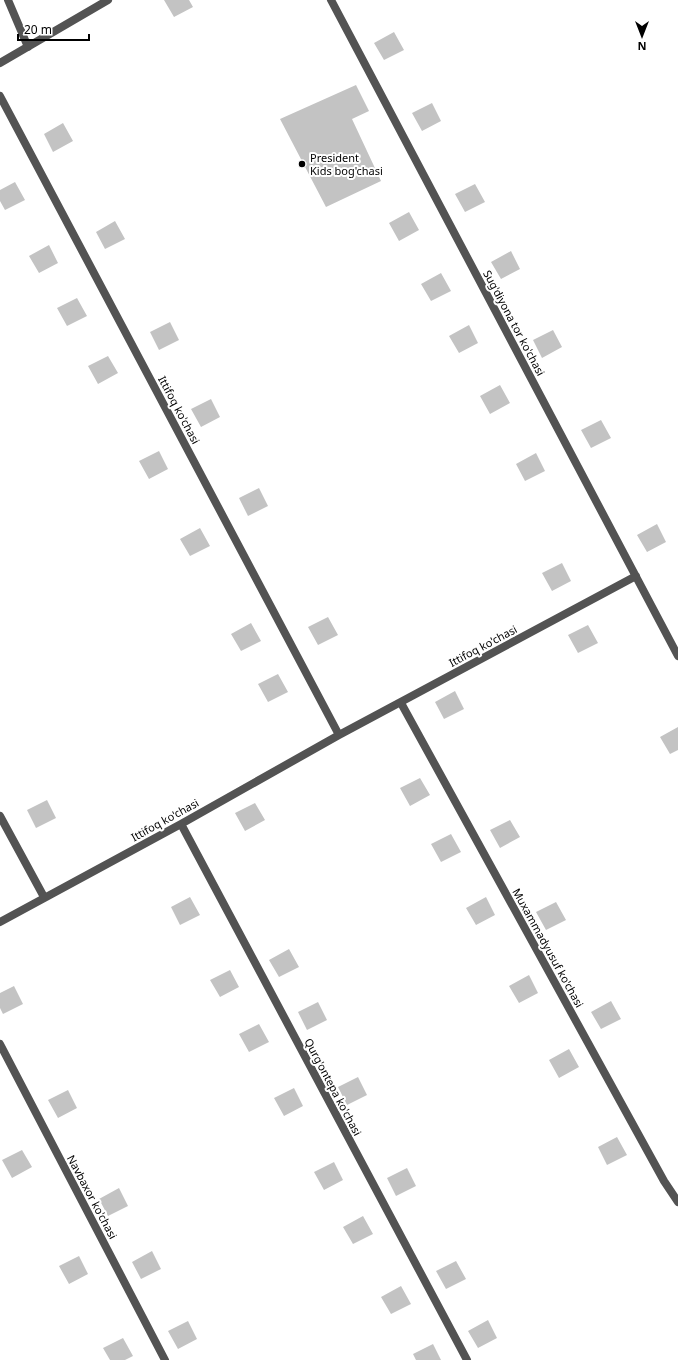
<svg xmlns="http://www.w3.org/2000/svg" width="678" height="1360" viewBox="0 0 678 1360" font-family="'Noto Sans',sans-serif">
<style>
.building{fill:#c3c3c3}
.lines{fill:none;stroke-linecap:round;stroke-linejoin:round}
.minor{stroke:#535353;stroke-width:8}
.poi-dot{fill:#000;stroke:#fff;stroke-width:1.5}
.labels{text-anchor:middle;stroke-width:4;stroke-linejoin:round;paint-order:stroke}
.poi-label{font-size:11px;fill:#000;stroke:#fff;text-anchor:start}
.street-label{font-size:11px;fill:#000;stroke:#fff}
</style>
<rect width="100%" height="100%" fill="#fff"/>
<!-- building -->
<path class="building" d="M164,0H189L193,7L174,17Z
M394,32L404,50L384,60L374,43Z
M356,85L369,111L352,119L381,181L326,207L280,119Z
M432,103L441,121L422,131L412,113Z
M63,123L73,141L53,152L44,134Z
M15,182L25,200L5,210L0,201V190Z
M475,184L485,202L465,212L455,194Z
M409,212L419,230L399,241L389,223Z
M115,221L125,239L105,249L96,232Z
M49,245L58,263L39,273L29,256Z
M511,251L520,269L501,279L491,262Z
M441,273L451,291L431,301L421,284Z
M77,298L87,316L67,326L57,308Z
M170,322L179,340L159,350L150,332Z
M469,325L478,343L459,353L449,336Z
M553,330L562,347L542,358L533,340Z
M108,356L118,373L98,384L88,366Z
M500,385L510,403L490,414L480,396Z
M211,399L220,417L201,427L191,409Z
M601,420L611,438L591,448L581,430Z
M159,451L168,469L149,479L139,461Z
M536,453L545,471L525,481L516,464Z
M259,488L268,506L248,516L239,498Z
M657,524L666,542L647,552L637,535Z
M200,528L210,546L190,556L180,539Z
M562,563L571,581L552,591L542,573Z
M328,617L338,635L318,645L308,627Z
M251,623L261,641L241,651L231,634Z
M588,625L598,643L578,653L568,635Z
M278,674L288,692L268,702L258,684Z
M455,691L464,709L444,719L435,702Z
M678,727V750L670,754L660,737Z
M420,778L430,795L410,806L400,788Z
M47,800L56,818L36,828L27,810Z
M255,803L265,820L245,831L235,813Z
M510,820L520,837L500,848L490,830Z
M451,834L461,852L441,862L431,844Z
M190,897L200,915L180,925L171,907Z
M486,897L495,915L476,925L466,908Z
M556,902L566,920L546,930L536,912Z
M289,949L299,967L279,977L269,960Z
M230,970L239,987L220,997L210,980Z
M529,975L538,993L519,1003L509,986Z
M14,986L23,1004L3,1014L0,1008V993Z
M611,1001L621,1019L601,1029L591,1012Z
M318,1002L327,1020L307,1030L298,1012Z
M259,1024L269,1042L249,1052L239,1034Z
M569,1049L579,1067L559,1078L549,1060Z
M358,1077L367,1095L347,1105L338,1087Z
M294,1088L303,1106L284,1116L274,1098Z
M68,1090L77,1108L58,1118L48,1100Z
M617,1137L627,1155L607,1165L598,1147Z
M22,1150L32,1167L12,1178L2,1160Z
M334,1162L343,1180L324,1190L314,1172Z
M407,1168L416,1186L396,1196L387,1178Z
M119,1188L128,1206L108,1216L99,1199Z
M363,1216L373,1234L353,1244L343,1227Z
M152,1251L161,1269L141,1279L132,1262Z
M79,1256L88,1274L69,1284L59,1266Z
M456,1261L466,1279L446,1289L436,1271Z
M401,1286L411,1304L391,1314L381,1297Z
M488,1320L497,1338L478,1348L468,1331Z
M188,1321L197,1339L178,1349L168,1331Z
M123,1338L133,1356L125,1360H110L103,1348Z
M433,1344L441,1360H416L413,1354Z"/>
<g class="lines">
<!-- minor -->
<path class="minor" d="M8,0L28,47
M331,0L678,656
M0,63L108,0
M0,96L339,735
M401,703L664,1181L678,1202
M0,816L44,897
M181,824L467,1360
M0,922L181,824L339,735L636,576
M0,1044L165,1360"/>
</g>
<!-- markers -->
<circle class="poi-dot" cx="302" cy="164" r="4"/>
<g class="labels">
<!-- poi labels -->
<g class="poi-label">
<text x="310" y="162">President<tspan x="310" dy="13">Kids bog'chasi</tspan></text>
</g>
<!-- street labels -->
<g class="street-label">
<text transform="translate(514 323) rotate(62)" y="4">Sug'diyona tor ko'chasi</text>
<text transform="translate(179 410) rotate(62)" y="4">Ittifoq ko'chasi</text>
<text transform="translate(483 646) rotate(-28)" y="4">Ittifoq ko'chasi</text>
<text transform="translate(165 820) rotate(-29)" y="4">Ittifoq ko'chasi</text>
<text transform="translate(548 948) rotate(61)" y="4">Muxammadyusuf ko'chasi</text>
<text transform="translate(333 1087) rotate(62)" y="4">Qurg'ontepa ko'chasi</text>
<text transform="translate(92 1197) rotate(62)" y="4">Navbaxor ko'chasi</text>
</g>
</g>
<!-- north arrow -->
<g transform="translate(642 36) rotate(180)" stroke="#ffffff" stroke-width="3" paint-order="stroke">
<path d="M0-3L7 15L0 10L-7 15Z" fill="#000000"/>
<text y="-6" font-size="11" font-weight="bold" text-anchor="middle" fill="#000000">N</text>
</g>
<!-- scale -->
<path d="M18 34v6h71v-6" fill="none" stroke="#000000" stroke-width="2"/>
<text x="24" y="34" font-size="12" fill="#000000" stroke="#ffffff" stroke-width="3" paint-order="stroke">20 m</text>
</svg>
